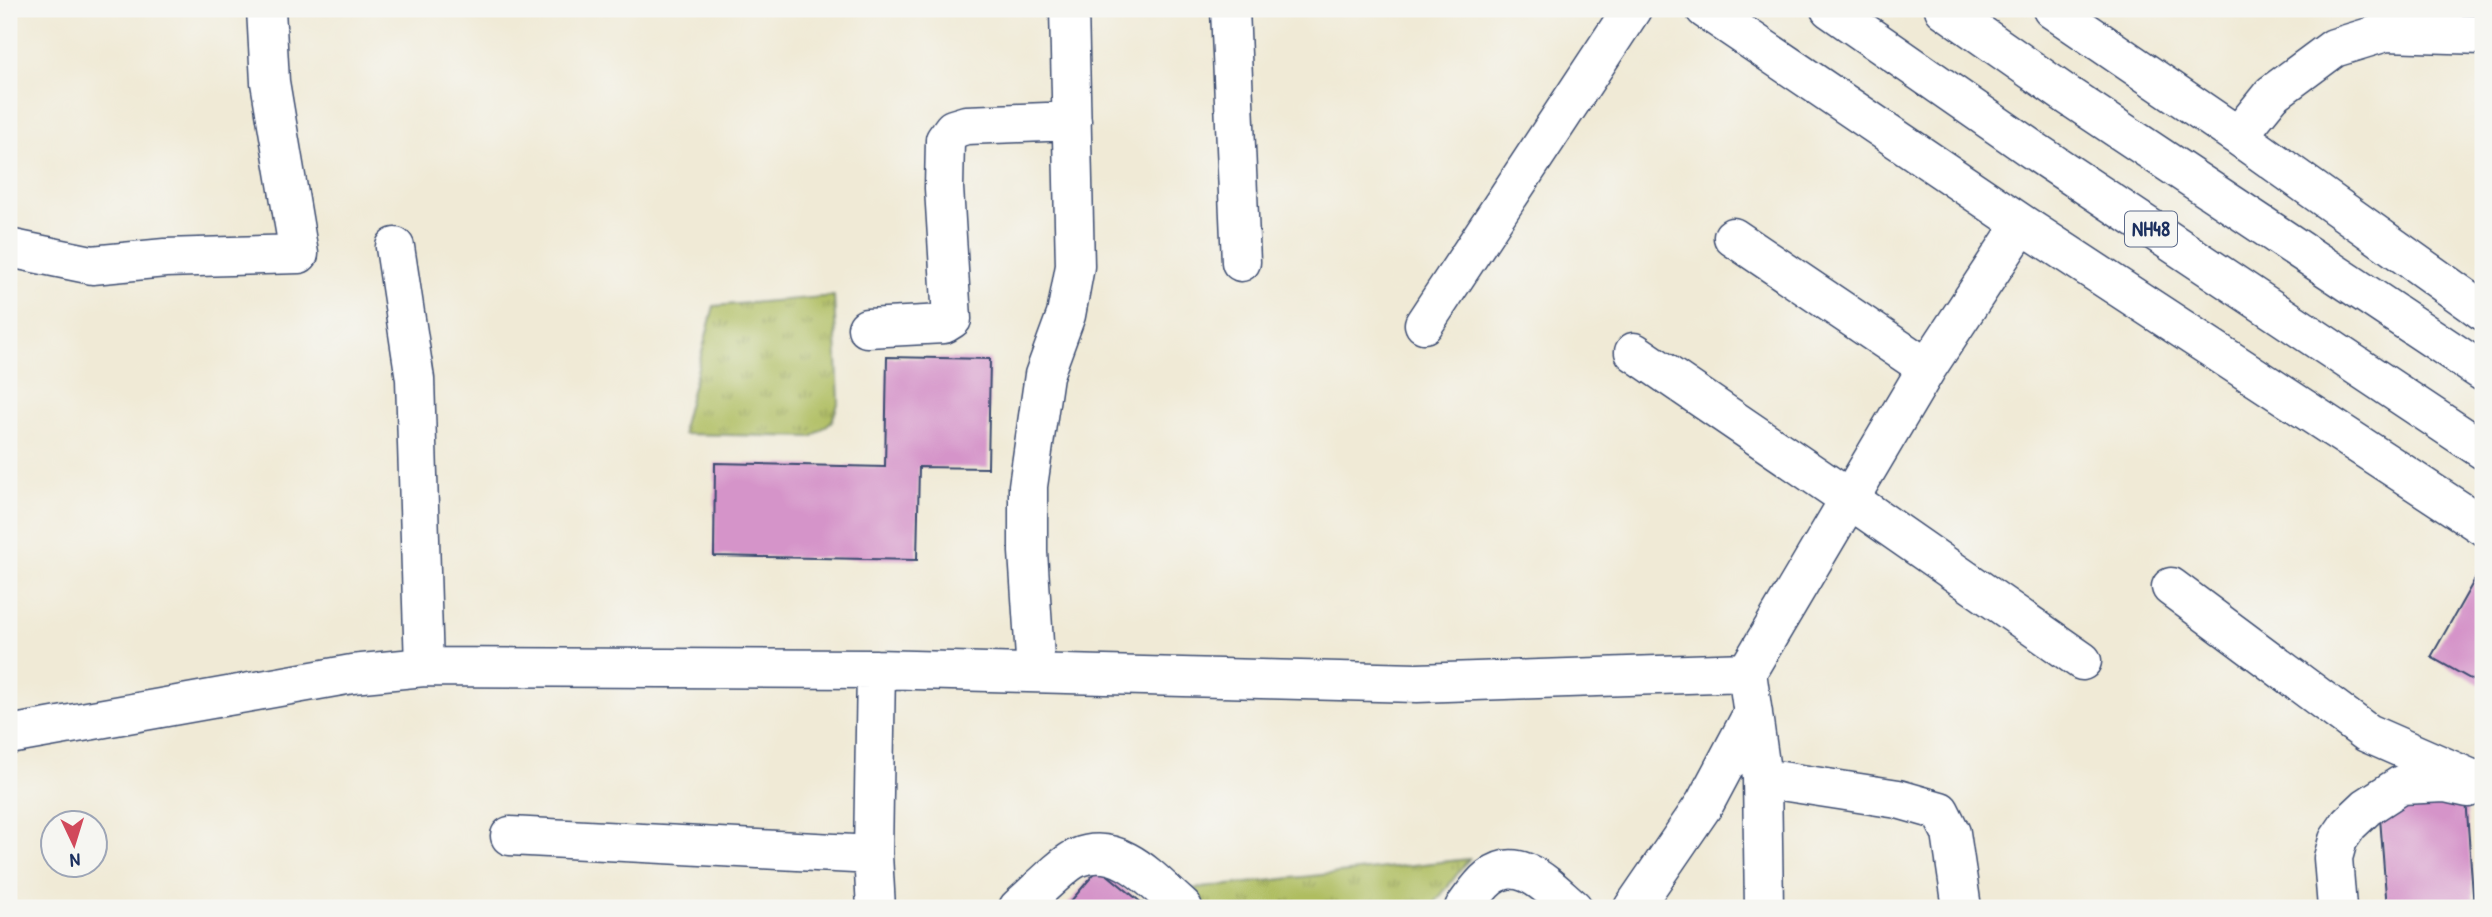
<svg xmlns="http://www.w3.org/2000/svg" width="2492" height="917" viewBox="0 0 2492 917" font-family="'Patrick Hand',sans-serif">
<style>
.park{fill:url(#park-tufts);stroke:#65765f;stroke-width:2}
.building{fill:#d594c9}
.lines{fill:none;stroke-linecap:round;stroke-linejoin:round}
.minor-casing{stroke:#3b4b70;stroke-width:41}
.highway-casing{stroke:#3b4b70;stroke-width:41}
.minor{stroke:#fff;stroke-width:38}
.highway{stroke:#fff;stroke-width:38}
.labels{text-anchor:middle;stroke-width:5;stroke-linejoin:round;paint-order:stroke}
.shield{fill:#f6f6f2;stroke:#5d6b8a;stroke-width:2}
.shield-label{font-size:21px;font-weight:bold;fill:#1b2f5e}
</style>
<defs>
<pattern id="park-tufts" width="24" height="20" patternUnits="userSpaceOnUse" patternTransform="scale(1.75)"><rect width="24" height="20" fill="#afbd60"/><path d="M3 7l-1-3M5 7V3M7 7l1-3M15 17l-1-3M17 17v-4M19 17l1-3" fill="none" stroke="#8e9a52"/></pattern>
</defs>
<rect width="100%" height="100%" fill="#f6f6f2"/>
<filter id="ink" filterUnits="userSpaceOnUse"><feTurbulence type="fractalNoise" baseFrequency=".0143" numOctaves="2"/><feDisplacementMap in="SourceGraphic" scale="14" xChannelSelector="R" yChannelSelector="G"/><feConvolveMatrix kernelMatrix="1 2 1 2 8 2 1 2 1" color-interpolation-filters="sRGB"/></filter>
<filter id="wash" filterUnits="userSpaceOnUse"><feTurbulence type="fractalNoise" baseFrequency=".00686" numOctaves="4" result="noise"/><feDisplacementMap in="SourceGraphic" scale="28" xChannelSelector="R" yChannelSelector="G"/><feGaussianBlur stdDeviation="1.57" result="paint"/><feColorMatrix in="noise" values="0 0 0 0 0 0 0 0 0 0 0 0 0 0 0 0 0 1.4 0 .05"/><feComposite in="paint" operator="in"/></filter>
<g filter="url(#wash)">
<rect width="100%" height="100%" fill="#f0ead6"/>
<!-- park -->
<path class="park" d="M834,296L839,401L832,421L812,437L683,434V425L714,306Z
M1469,859L1431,908H1205L1182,890Z"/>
<g id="blocks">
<!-- building -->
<path class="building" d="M887,357L990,359L988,468L919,467L917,560L714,556L715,463L885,467Z
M2483,565V686L2431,657Z
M2466,798L2474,908H2387L2379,805Z
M1099,868L1148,908H1065Z"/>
</g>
</g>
<g filter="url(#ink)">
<use href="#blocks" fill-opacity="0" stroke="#3b4b70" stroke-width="2"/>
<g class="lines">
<defs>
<path id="minor" d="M1230,9L1241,262
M1705,9L2022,224L2483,526
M2052,9L2238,136L2483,311
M2238,136L2272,94L2334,48L2386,32L2483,35
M1733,237L1927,368
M395,247L415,379L424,667
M9,248L92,265L165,258L299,254L270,82L266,9
M1424,324L1632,9
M867,328L944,324L952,319L944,188L945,140L953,129L966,125L1072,121
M1634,352L1848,498L2082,661
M2171,587L2367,733L2472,779H2483
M1036,673L1028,552V486L1044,375L1066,315L1075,266L1069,9
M9,735L352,674L424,667L876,669L1417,683L1747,672
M1762,778L1898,799L1940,811L1951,833L1962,908
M510,836L873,855
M876,908L873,855L876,669
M1018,908C1030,898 1064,863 1077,858C1120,840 1153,882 1183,908
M1464,908C1471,899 1479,886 1489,878C1520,853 1550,889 1573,908
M1633,908L1705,803L1753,713
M1764,908L1762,778L1747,672L1927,368L2022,224
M2337,908L2333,858L2338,840L2349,824L2367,807L2401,785L2445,783L2468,788"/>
<path id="highway" d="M1830,9L2030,148L2483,450
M1944,9L2067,95L2483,372"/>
</defs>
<!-- minor casing -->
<use href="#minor" class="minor-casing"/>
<!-- highway casing -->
<use href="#highway" class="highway-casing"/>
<!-- minor -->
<use href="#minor" class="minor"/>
<!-- highway -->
<use href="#highway" class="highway"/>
</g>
</g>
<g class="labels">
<!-- shield labels -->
<rect class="shield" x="2125" y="211.5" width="52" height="35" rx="5"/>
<g class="shield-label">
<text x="2151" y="236">NH48</text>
</g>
</g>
<!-- margin -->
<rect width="2492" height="917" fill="none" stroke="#f6f6f2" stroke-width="35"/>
<!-- north arrow -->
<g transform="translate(74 844) rotate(176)"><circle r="33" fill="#f6f6f2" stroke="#9ea6b7" stroke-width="2"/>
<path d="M0-5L12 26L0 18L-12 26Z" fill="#d1495b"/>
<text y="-10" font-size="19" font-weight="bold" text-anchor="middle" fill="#1b2f5e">N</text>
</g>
</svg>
